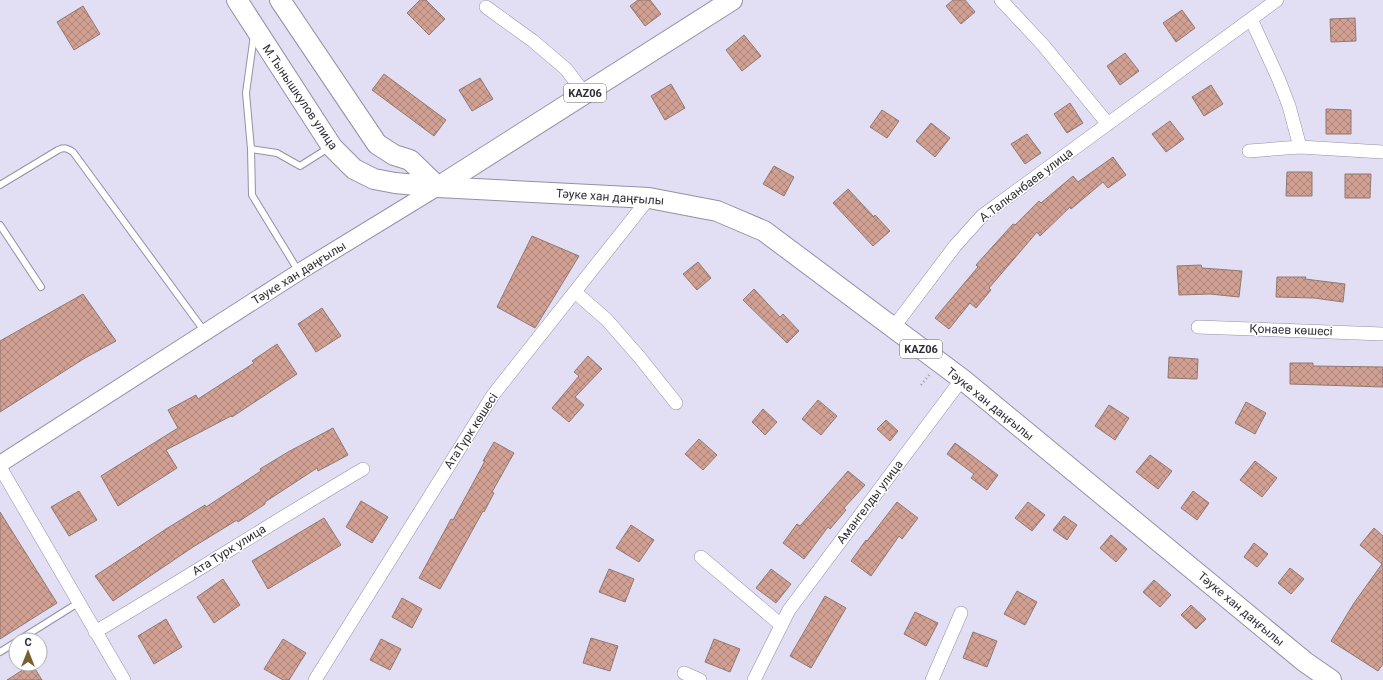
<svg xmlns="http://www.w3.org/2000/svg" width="1383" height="680" viewBox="0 0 1383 680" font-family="Roboto,sans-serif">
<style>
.building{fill:url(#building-cross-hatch);stroke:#907973}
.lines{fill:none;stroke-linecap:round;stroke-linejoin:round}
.service-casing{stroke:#9390a5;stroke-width:8}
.minor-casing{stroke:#9390a5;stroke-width:14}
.tertiary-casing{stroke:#9390a5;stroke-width:18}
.primary-casing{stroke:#9390a5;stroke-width:22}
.path{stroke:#9492a2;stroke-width:2.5;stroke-dasharray:1 3;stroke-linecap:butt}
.service{stroke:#fff;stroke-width:6}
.minor{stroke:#fff;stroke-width:13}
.tertiary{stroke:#fff;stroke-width:16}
.primary{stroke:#fff;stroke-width:20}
.labels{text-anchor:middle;stroke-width:3;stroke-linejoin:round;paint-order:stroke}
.shield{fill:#fff;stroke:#6d6d72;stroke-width:1}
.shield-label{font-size:11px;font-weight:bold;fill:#2f2e36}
.street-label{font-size:12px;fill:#2f2e36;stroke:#fff}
</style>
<defs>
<pattern id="building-cross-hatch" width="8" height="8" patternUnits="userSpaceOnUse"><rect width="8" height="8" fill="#d1a093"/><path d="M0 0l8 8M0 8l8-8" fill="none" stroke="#aa8379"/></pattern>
</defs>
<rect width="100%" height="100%" fill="#e2dff5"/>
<!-- building -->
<path class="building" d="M420,0H426L445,19L429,35L407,13Z
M638,0H650L661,14L645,26L630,6Z
M953,0H965L975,12L961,24L946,6Z
M83,6L100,34L74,50L57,22Z
M1182,10L1195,28L1176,42L1163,23Z
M1355,18L1356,41L1331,42L1330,19Z
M744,35L761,56L742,71L726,50Z
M1125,53L1139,71L1120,85L1107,66Z
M384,74L446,120L434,136L372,90Z
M480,78L493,99L472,111L459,90Z
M671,84L685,108L665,120L651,96Z
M1211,85L1223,104L1204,116L1192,97Z
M1070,103L1083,123L1067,133L1054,114Z
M1326,109L1351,110V134H1326Z
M882,110L899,121L887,138L870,127Z
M1170,121L1184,139L1166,152L1152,134Z
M931,123L950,138L935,157L916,141Z
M1027,134L1041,153L1025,164L1011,144Z
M1113,157L1126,175L1108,188L1103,182L1071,209L1070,207L1040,236L1037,232L989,288L991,290L976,308L970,303L949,329L935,318L978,267L976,265L1013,224L1015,225L1039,201L1041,203L1073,176L1078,182Z
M774,166L794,177L784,196L763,184Z
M1287,172H1312V196H1286Z
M1345,174H1371L1370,198H1345Z
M848,189L874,217L875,215L890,231L873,246L833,203Z
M532,236L579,256L535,328L497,307Z
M698,262L711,278L697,290L683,274Z
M1201,265L1202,268L1242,271L1239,297L1210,294L1179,295L1177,266Z
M1277,277H1306L1305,279L1345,284L1343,302L1314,298L1276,297Z
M754,289L780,317L783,314L799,331L787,343L743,300Z
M83,294L116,341L85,358L0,412V341Z
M322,308L341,336L316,352L298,324Z
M277,344L297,374L232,417L231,416L166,450L177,468L118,506L101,476L178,428L168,410L196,395L198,399L254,363L252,361Z
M588,356L602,369L575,397L584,405L569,422L552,408L579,376L574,372Z
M1169,357L1198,359L1197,379L1168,378Z
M1290,363H1313V366L1383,367V387L1290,384Z
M818,400L837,416L821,435L802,419Z
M1246,402L1266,413L1255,434L1235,423Z
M1109,405L1129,418L1115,440L1095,426Z
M763,409L777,422L765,435L752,422Z
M886,420L898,431L890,441L877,429Z
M333,428L348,455L318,471L317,468L265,502V504L238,522L237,520L193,547L113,601L95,576L166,529L205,505L206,507L261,471L260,469L288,452Z
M699,439L717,455L703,470L685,454Z
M494,442L514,453L492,492L494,493L484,512L483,511L440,589L419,578L451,519L453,520L485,461H483Z
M955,443L998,475L987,490L971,478L974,474L947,454Z
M1150,455L1172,471L1158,489L1136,472Z
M1255,461L1277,478L1262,497L1240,480Z
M848,471L865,485L844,508L846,510L830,529L828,527L804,559L783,543L797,524L800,526Z
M79,491L97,520L69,536L51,507Z
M1193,491L1209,503L1197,520L1181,508Z
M361,501L388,517L372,543L346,527Z
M897,502L918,518L902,539L899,536L871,576L851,561L866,540L867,541Z
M1028,502L1045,515L1032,531L1015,518Z
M0,512L57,603L0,639Z
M1064,516L1077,525L1067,540L1053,530Z
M324,518L341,545L268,589L252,561Z
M631,525L654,540L639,562L616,548Z
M1374,528L1383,536V664L1378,671L1331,641L1354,603L1382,564L1360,545Z
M1111,535L1127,549L1116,562L1100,548Z
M1254,543L1268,554L1257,567L1244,557Z
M1290,568L1304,579L1291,594L1278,583Z
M609,569L634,579L625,602L599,592Z
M771,569L791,584L776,603L756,588Z
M223,579L240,605L214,623L197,597Z
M1154,580L1171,595L1160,607L1143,592Z
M1017,591L1037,602L1025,625L1004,614Z
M825,596L846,608L811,668L790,656Z
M402,598L422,609L412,628L392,617Z
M1191,605L1206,619L1196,629L1181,615Z
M915,612L938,623L926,646L904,634Z
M166,619L182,647L154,664L138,636Z
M973,632L997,641L987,667L963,658Z
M591,638L618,646L610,671L583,663Z
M283,639L306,653L289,680H283L264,669Z
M381,639L401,649L390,670L370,660Z
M714,639L740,649L730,672L705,662Z
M32,664L42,680H7Z"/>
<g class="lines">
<defs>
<path id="service" d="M254,35L246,93L251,149L252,195L299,272
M251,149L277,153L300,166L330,147
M0,185L58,150C64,147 67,148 73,152L205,332
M0,225L41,287
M19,640L78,603
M0,652L16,642"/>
<path id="minor" d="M1001,0L1043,45L1108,124
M486,7L533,41L566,69L584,93
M1251,19L1279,80L1289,106L1300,147
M1249,151L1300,147L1383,152
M575,292L607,320L641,359L676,403
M1198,327L1383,334
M893,328L955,246L982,216L1277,0
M0,467L124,680
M701,557L781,625
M95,632C185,579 273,522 363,469
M684,673L700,680
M315,680L493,395L649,198
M754,680L789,610L962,379
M932,680L961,613"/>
<path id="tertiary" d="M0,464L299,272L438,187"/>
<path id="primary" d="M237,0L332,147L354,169L374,179L395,183L438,187L649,198L717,211L764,231L962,379L1305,662L1331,680
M280,0L377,144L394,155L410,160L438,187
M438,187L732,0"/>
</defs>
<!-- service casing -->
<use href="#service" class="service-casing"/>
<!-- minor casing -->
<use href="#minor" class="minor-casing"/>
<!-- tertiary casing -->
<use href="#tertiary" class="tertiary-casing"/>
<!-- primary casing -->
<use href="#primary" class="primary-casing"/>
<!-- path -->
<path class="path" d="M921,385L929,375"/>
<!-- service -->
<use href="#service" class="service"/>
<!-- minor -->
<use href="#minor" class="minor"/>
<!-- tertiary -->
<use href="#tertiary" class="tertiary"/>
<!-- primary -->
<use href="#primary" class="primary"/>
</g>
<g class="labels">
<!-- shield labels -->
<g class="shield">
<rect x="564" y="84" width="42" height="18" rx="3"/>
<rect x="900" y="340" width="42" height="18" rx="3"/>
</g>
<g class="shield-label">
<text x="585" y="97">KАZ06</text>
<text x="921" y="353">KАZ06</text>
</g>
<!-- street labels -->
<g class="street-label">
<text transform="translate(300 97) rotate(56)" y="4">М.Тынышкулов улица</text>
<text transform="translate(1026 185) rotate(-37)" y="4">А.Талканбаев улица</text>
<text transform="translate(610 197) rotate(4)" y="4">Тәуке хан даңғылы</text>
<text transform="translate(299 273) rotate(-32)" y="4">Тәуке хан даңғылы</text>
<text transform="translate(1291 330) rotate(2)" y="4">Қонаев көшесі</text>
<text transform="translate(990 404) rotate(39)" y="4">Тәуке хан даңғылы</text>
<text transform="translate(471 431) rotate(-57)" y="4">АтаТүрк көшесі</text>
<text transform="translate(870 502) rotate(-53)" y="4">Амангелды улица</text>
<text transform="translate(229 550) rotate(-32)" y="4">Ата Турк улица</text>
<text transform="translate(1241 609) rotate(40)" y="4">Тәуке хан даңғылы</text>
</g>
</g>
<!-- north arrow -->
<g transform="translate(28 652)"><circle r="19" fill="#ffffff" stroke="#acabaf"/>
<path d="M0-3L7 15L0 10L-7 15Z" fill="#795e30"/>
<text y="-6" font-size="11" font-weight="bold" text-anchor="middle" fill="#2f2e36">С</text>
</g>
</svg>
